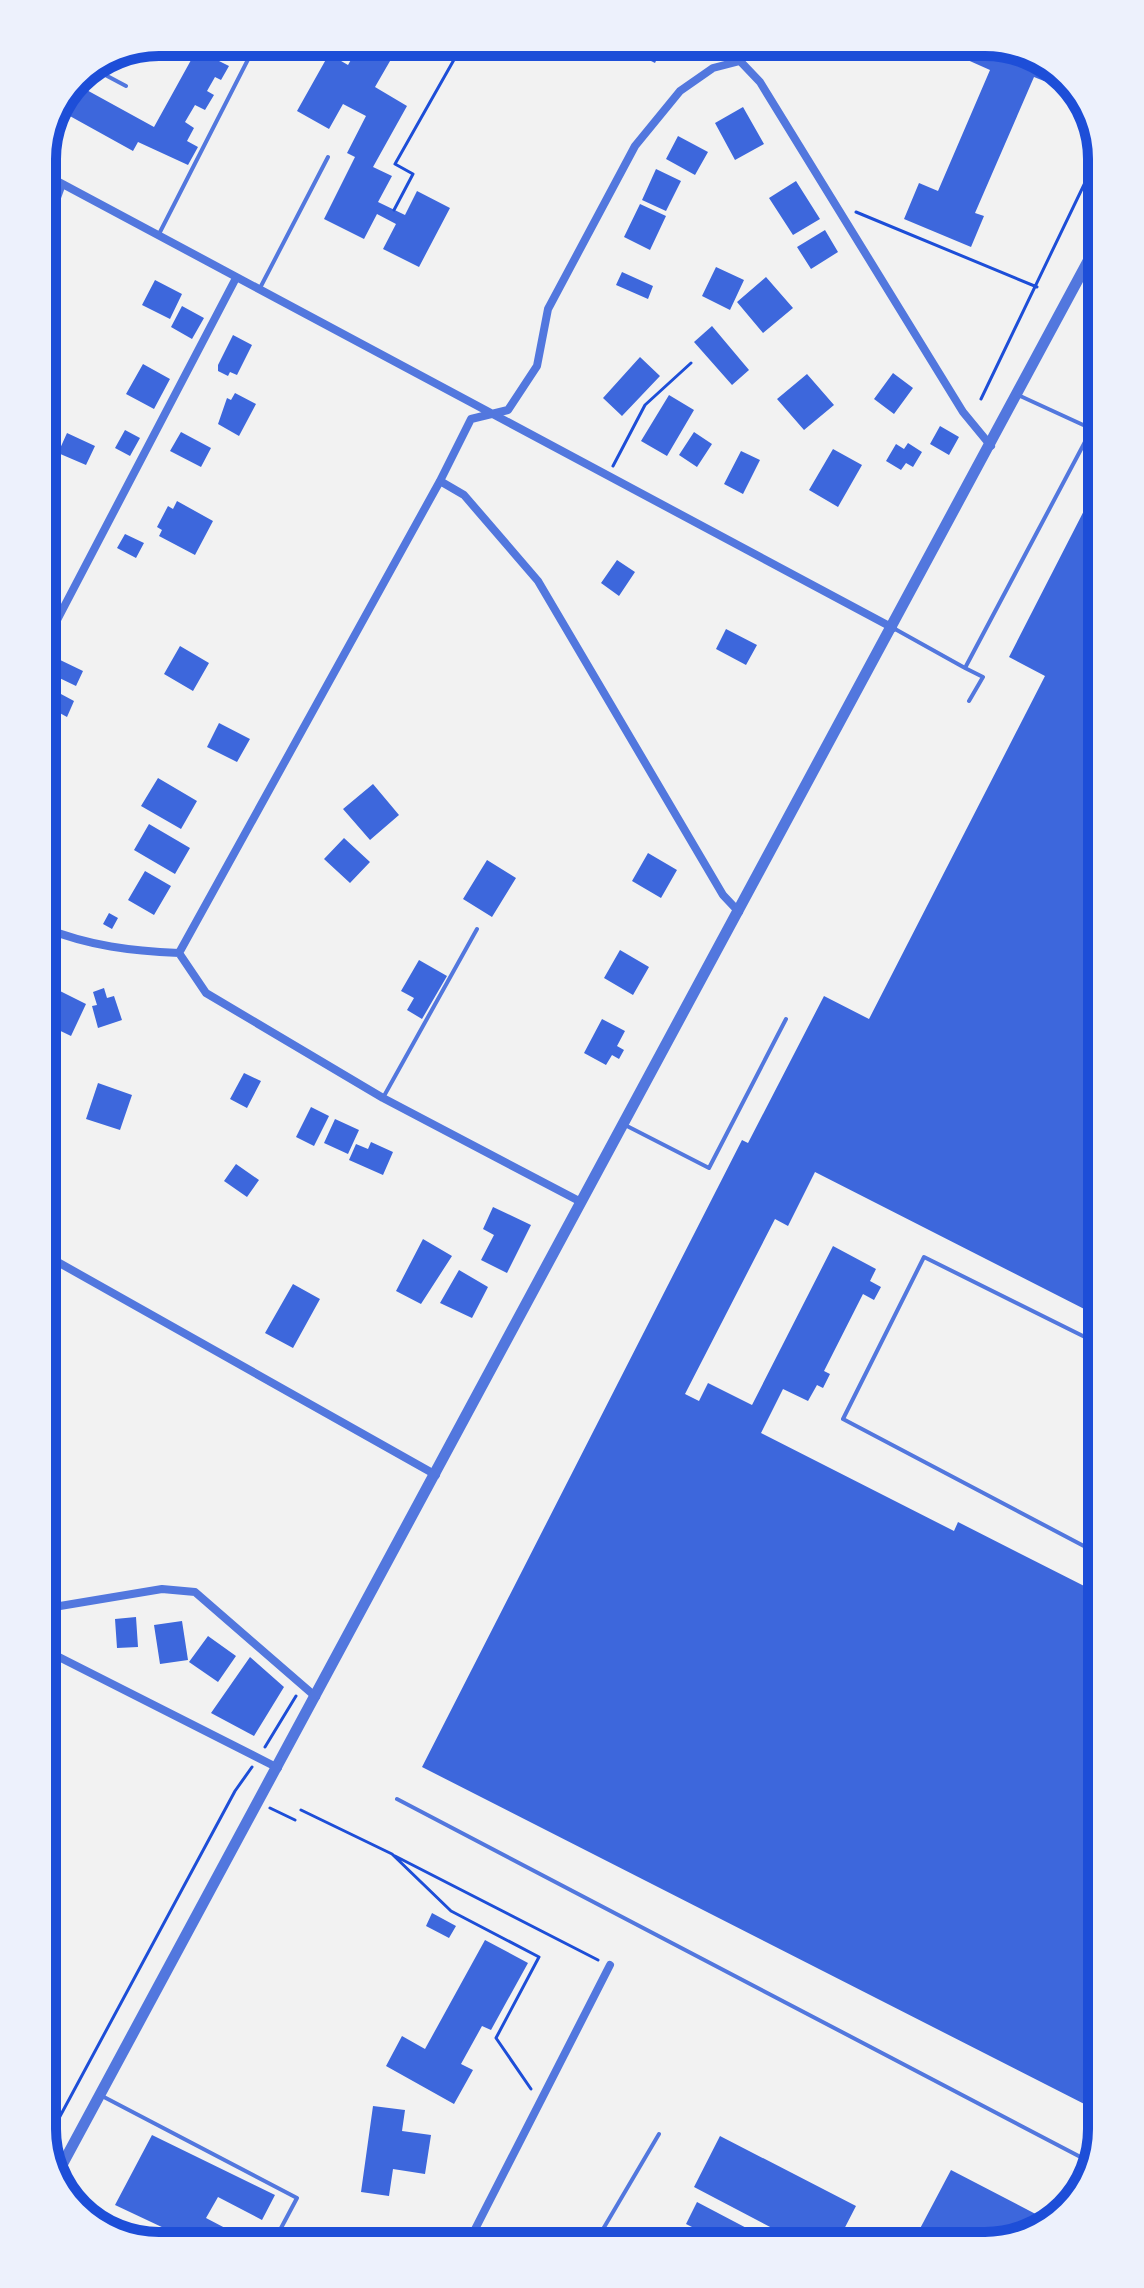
<svg xmlns="http://www.w3.org/2000/svg" width="1144" height="2288" viewBox="0 0 1144 2288" font-family="'Fira Sans Condensed',sans-serif">
<style>
.building{fill:#3d67dc}
.lines{fill:none;stroke-linecap:round;stroke-linejoin:round}
.path{stroke:#1d4ed8;stroke-width:3}
.service{stroke:#5277de;stroke-width:4}
.minor{stroke:#5277de;stroke-width:8}
.tertiary{stroke:#5277de;stroke-width:11}
.rim{fill:none;stroke:#1d4ed8;stroke-width:10}
</style>
<rect width="100%" height="100%" fill="#f2f2f2"/>
<!-- building -->
<path class="building" d="M201,42H227L217,60L229,66L221,80L215,77L207,91L214,95L205,110L195,105L185,122L194,128L187,141L198,147L188,165L138,142L133,151L68,115L83,88L154,127Z
M361,42H401L375,87L407,106L373,167L392,176L378,202L405,215L417,191L450,208L419,267L383,249L396,224L377,214L364,239L324,219L355,157L347,153L366,116L343,104L329,129L297,111L329,54L348,65Z
M645,42H665L655,63L639,55Z
M927,42H993L1051,64L1044,81L1034,77L975,213L984,216L971,247L904,219L919,183L938,191L990,70Z
M743,107L764,144L735,160L715,123Z
M678,136L708,152L695,175L666,159Z
M656,169L681,181L666,211L642,200Z
M796,181L820,219L793,235L769,198Z
M640,204L666,216L650,250L624,237Z
M825,230L838,252L811,269L797,247Z
M716,267L744,280L730,310L702,296Z
M622,272L653,286L648,299L616,285Z
M766,277L793,308L763,333L737,302Z
M155,280L182,294L170,319L142,305Z
M182,306L204,318L192,339L171,327Z
M712,326L749,370L732,385L694,342Z
M233,335L252,345L237,375L230,372L228,376L218,371V365Z
M640,357L660,376L622,416L603,398Z
M143,364L170,379L154,409L126,394Z
M893,373L913,388L894,414L874,399Z
M807,374L834,405L804,430L777,399Z
M235,393L256,404L239,436L218,424L227,398L231,400Z
M669,395L694,410L667,456L641,441Z
M940,426L959,437L949,455L930,444Z
M125,430L140,438L130,456L115,448Z
M181,432L211,448L201,467L170,451Z
M694,432L712,444L697,467L679,455Z
M67,433L95,446L86,465L58,453Z
M908,443L922,452L913,467L906,463L901,470L886,461L896,444L904,449Z
M833,449L862,465L838,507L809,490Z
M741,451L760,460L743,494L724,484Z
M1091,497L1095,499L1098,1316L815,1172L788,1226L775,1219L685,1394L699,1401L708,1383L752,1405L833,1246L876,1269L870,1281L881,1287L874,1300L863,1294L824,1371L830,1374L823,1388L817,1385L808,1401L783,1389L761,1433L954,1531L958,1522L1100,1594L1102,2113L422,1767L742,1140L748,1143L824,996L869,1019L1045,676L1009,657Z
M177,501L213,521L195,555L159,536L162,530L157,527L168,506L173,509Z
M125,534L144,543L136,558L117,548Z
M44,556L56,562L44,585Z
M617,560L635,572L619,596L601,583Z
M726,629L757,645L746,665L716,649Z
M180,646L209,663L193,691L164,674Z
M56,658L83,671L76,686L49,673Z
M46,686L74,701L67,717L45,705Z
M219,723L250,739L237,762L207,747Z
M158,778L197,801L181,829L141,806Z
M373,784L399,815L370,840L343,809Z
M149,824L190,848L175,874L134,850Z
M344,838L370,862L350,883L324,859Z
M648,853L677,870L661,898L632,881Z
M487,860L516,878L492,917L463,899Z
M145,871L171,886L154,915L128,900Z
M109,913L118,918L112,929L103,924Z
M620,950L649,967L633,995L604,978Z
M419,960L447,976L422,1019L407,1010L414,998L401,991Z
M104,988L107,998L114,996L122,1020L98,1028L92,1006L97,1005L93,992Z
M56,989L86,1004L71,1036L46,1024V1011Z
M602,1019L625,1031L617,1046L624,1050L619,1059L612,1055L606,1065L584,1053Z
M244,1073L261,1081L247,1108L230,1099Z
M98,1083L132,1095L120,1130L86,1119Z
M311,1107L329,1116L314,1146L296,1137Z
M335,1119L359,1130L348,1154L324,1143Z
M371,1142L393,1152L383,1175L349,1160L356,1144L368,1149Z
M236,1164L259,1180L247,1197L224,1181Z
M493,1207L531,1225L507,1273L481,1260L494,1235L483,1229Z
M423,1239L452,1256L421,1304L396,1291Z
M459,1270L488,1287L472,1318L440,1303Z
M293,1284L320,1299L293,1348L265,1333Z
M136,1617L138,1647L117,1648L115,1619Z
M182,1621L188,1660L160,1664L154,1625Z
M208,1636L236,1656L218,1682L189,1662Z
M250,1657L284,1687L254,1736L211,1713Z
M432,1913L456,1926L449,1938L426,1926Z
M485,1940L528,1963L491,2030L482,2026L461,2064L473,2070L454,2104L386,2066L402,2036L425,2049Z
M373,2106L405,2110L402,2131L431,2135L425,2174L393,2169L389,2196L361,2192Z
M152,2135L275,2195L262,2220L218,2197L206,2218L248,2240L246,2245H200L115,2205Z
M720,2136L856,2206L839,2239L795,2240L694,2187Z
M951,2170L1049,2221L1029,2237L915,2238Z
M697,2202L769,2240H718L686,2224Z"/>
<g class="lines">
<!-- path -->
<path class="path" d="M446,42L459,49
M267,50L272,42
M394,210L413,174L395,164L464,42
M856,212L1037,287
M981,399L1093,166
M613,466L645,405L691,363
M265,1747L296,1696
M270,1808L295,1820
M301,1810L392,1854L451,1911L539,1957L496,2038L531,2089
M395,1856L598,1960
M51,2133L235,1791L252,1767"/>
<!-- service -->
<path class="service" d="M94,69L126,86
M159,234L257,42
M260,288L328,157
M1018,395L1092,429
M895,629L965,668L1095,423
M965,668L983,677L969,701
M384,1096L477,929
M625,1125L709,1168L786,1019
M1099,1344L924,1257L843,1419L1099,1554
M397,1799L1092,2163
M102,2096L297,2198L272,2245
M476,2230L502,2242
M687,2232L703,2240
M596,2241L659,2134"/>
<!-- minor -->
<path class="minor" d="M42,173L893,628
M43,280L48,265L45,231L62,184
M440,481L464,495L538,581L723,895L739,912
M44,645L236,278
M45,928C89,946 132,951 179,953L206,993L383,1098L581,1202
M179,953L440,481L471,419L508,410L537,366L548,309L635,146L680,91L713,68L740,61L760,82L963,412L991,446
M47,1256L436,1475
M48,1608L162,1589L195,1592L316,1697
M49,1652L278,1768
M468,2243L610,1965"/>
<!-- tertiary -->
<path class="tertiary" d="M55,2178L1094,250"/>
</g>
<!-- crop -->
<path d="M0 0H1144V2288H0ZM159 56H985A103 103 0 0 1 1088 159V2129A103 103 0 0 1 985 2232H159A103 103 0 0 1 56 2129V159A103 103 0 0 1 159 56Z" fill="#edf1fc" fill-rule="evenodd"/>
<path class="rim" d="M159 56H985A103 103 0 0 1 1088 159V2129A103 103 0 0 1 985 2232H159A103 103 0 0 1 56 2129V159A103 103 0 0 1 159 56Z"/>
</svg>
